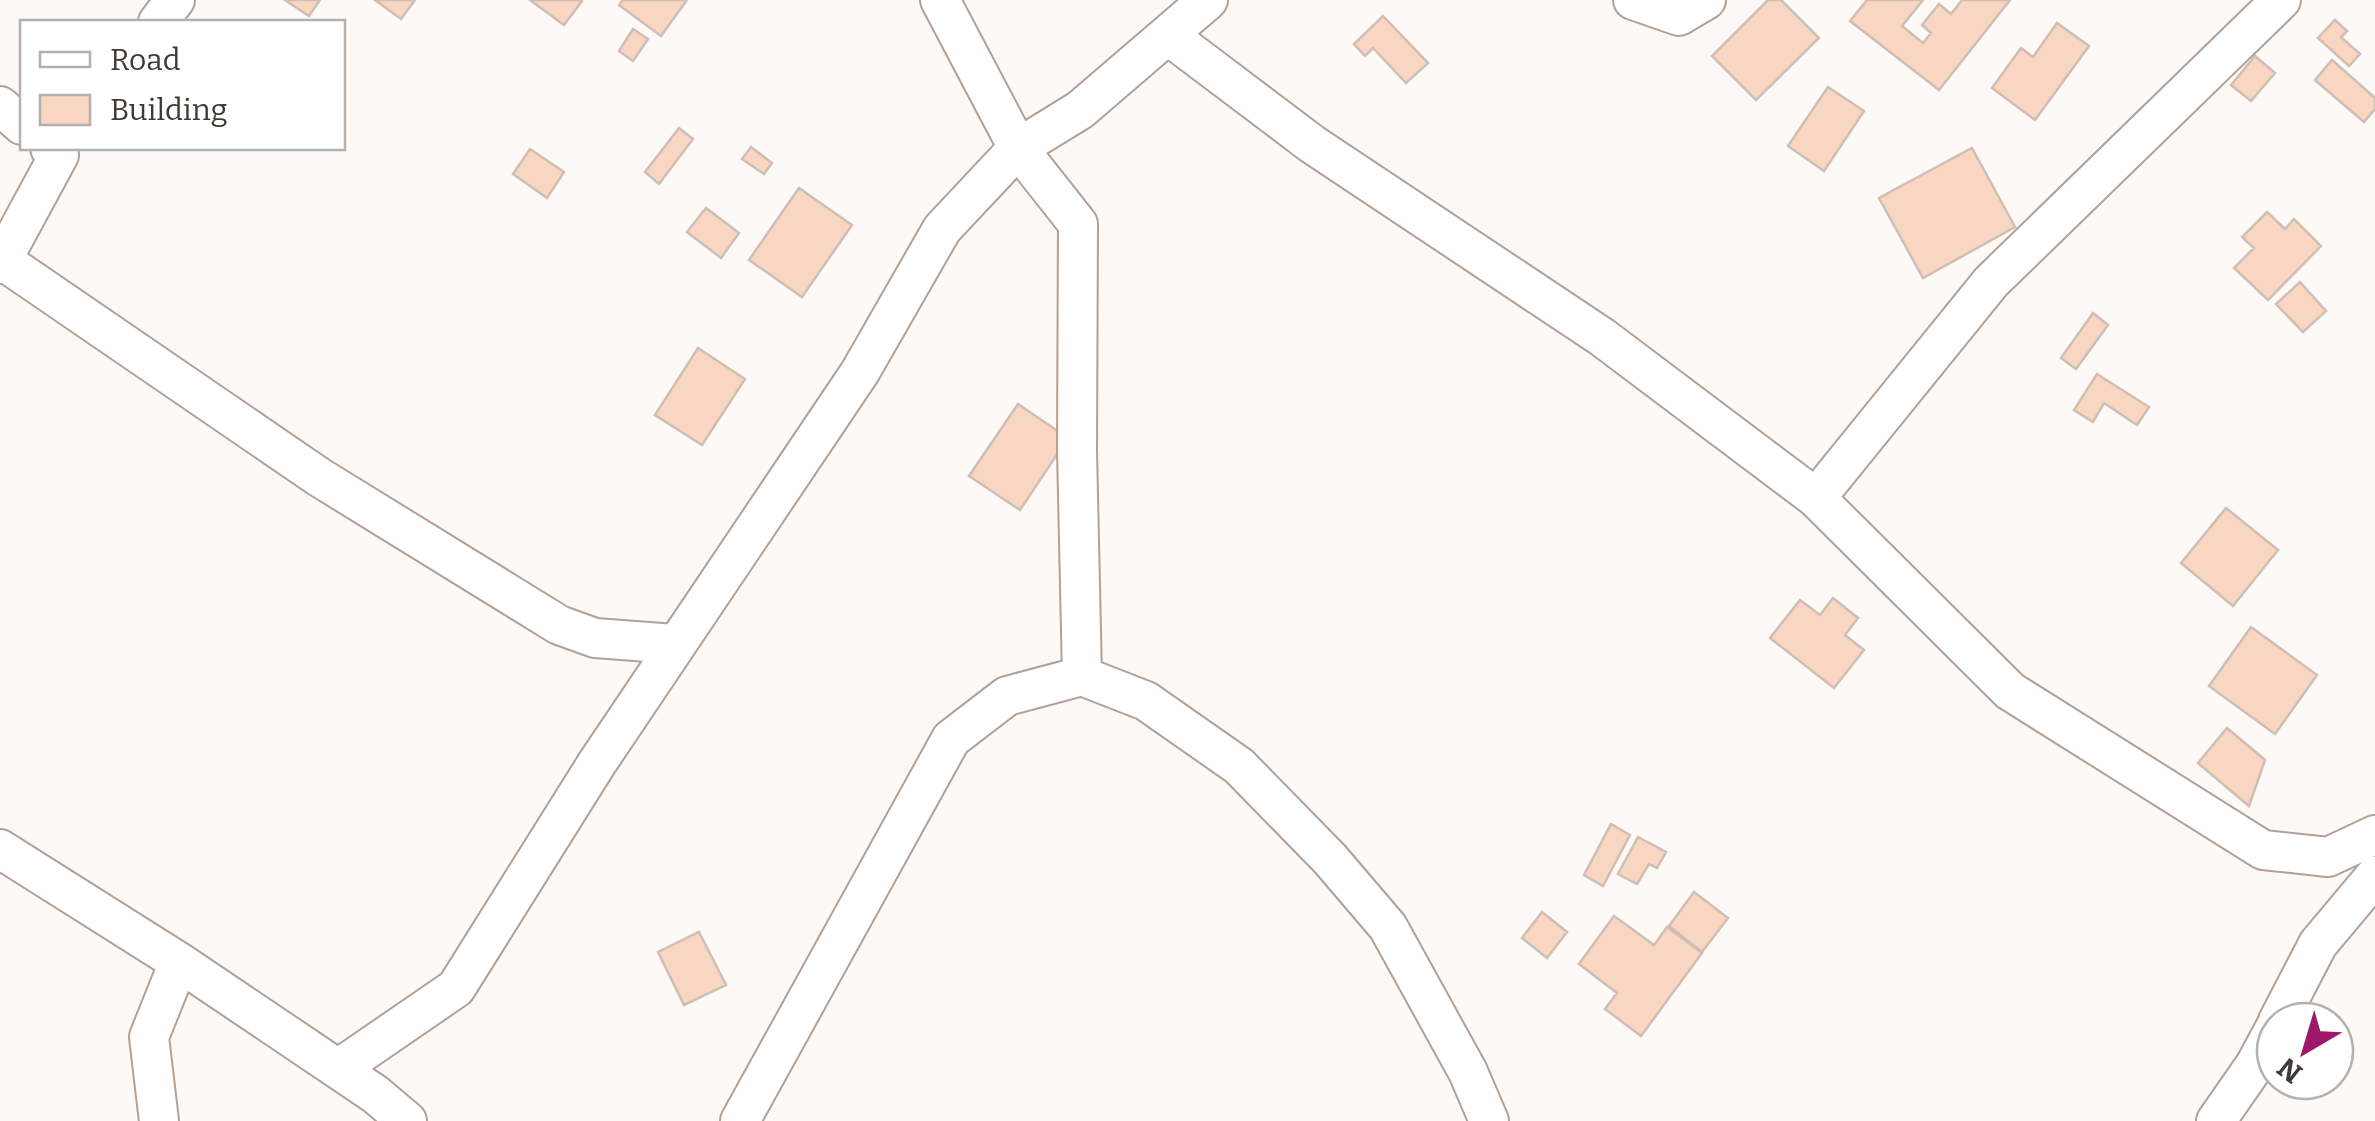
<svg xmlns="http://www.w3.org/2000/svg" width="2375" height="1121" viewBox="0 0 2375 1121" font-family="Bitter,serif">
<style>
.building{fill:#f9d6c1;stroke:#cfbeb4;stroke-width:2.5}
.lines{fill:none;stroke-linecap:round;stroke-linejoin:round}
.minor-casing{stroke:#b1a196;stroke-width:42}
.minor{stroke:#fff;stroke-width:38}
</style>
<rect width="100%" height="100%" fill="#fcf9f7"/>
<!-- building -->
<path class="building" d="M285,0H320L309,16Z
M375,0H415L401,19Z
M530,0H581L582,1L564,25Z
M623,0H687L661,36L619,5Z
M1768,0H1781L1819,38L1756,100L1712,56Z
M1867,0H1923L1902,26L1923,43L1931,33L1922,25L1939,4L1951,14L1962,0H2010L1939,90L1850,21Z
M1383,16L1428,63L1406,83L1373,48L1365,56L1354,44Z
M2335,20L2347,31L2341,37L2360,54L2349,66L2318,38Z
M2057,23L2089,46L2035,120L1992,88L2021,48L2033,57Z
M633,29L648,39L633,61L619,51Z
M2255,56L2275,73L2251,101L2231,85Z
M2332,60L2375,98V109L2364,122L2315,80Z
M1828,87L1864,111L1824,171L1788,146Z
M679,128L693,139L659,184L645,172Z
M751,147L772,163L764,174L742,159Z
M1972,148L2015,227L1923,278L1879,198Z
M530,149L564,172L547,198L513,174Z
M799,188L852,225L802,297L749,260Z
M706,208L739,233L721,258L687,232Z
M2267,212L2285,229L2294,219L2321,246L2268,300L2234,268L2254,248L2242,237Z
M2300,282L2326,311L2303,332L2276,304Z
M2093,313L2108,325L2076,369L2061,358Z
M698,348L745,379L702,445L655,415Z
M2097,374L2149,407L2137,425L2104,403L2093,422L2074,410Z
M1018,404L1068,438L1020,510L969,476Z
M2226,508L2278,550L2233,606L2181,563Z
M1833,598L1858,618L1845,635L1864,650L1834,688L1770,638L1800,600L1820,615Z
M2251,627L2317,675L2275,734L2209,686Z
M2227,728L2265,760L2249,806L2198,763Z
M1611,824L1630,835L1603,886L1584,875Z
M1638,837L1666,852L1657,868L1649,864L1637,884L1618,874Z
M1694,892L1728,918L1702,952L1669,926Z
M1542,912L1567,932L1547,958L1522,938Z
M1614,916L1654,945L1667,927L1702,953L1641,1036L1605,1009L1617,993L1579,964Z
M699,932L726,985L684,1005L658,952Z"/>
<g class="lines">
<defs>
<path id="minor" d="M1633,0L1679,16L1706,0
M158,22L175,0
M1169,36L1312,144L1602,337L1816,498L2010,691L2263,850L2328,857L2375,835
M0,106L22,125
M2,260L319,477L559,625L595,638L675,644
M0,264L59,155L50,148
M1816,498L1991,282L2281,0
M1082,676L1146,701L1239,766L1330,859L1388,927L1468,1072L1489,1121
M0,849L179,962L375,1094L407,1121
M2278,1021L2318,944L2375,876
M338,1069L456,988L597,763L860,372L942,229L1018,148L940,0
M159,1121L149,1037L179,962
M740,1121L951,739L1007,696L1082,676L1077,450L1078,224L1018,148L1080,110L1208,0
M2216,1121L2255,1065L2275,1028"/>
</defs>
<!-- minor casing -->
<use href="#minor" class="minor-casing"/>
<!-- minor -->
<use href="#minor" class="minor"/>
</g>
<!-- legend -->
<rect x="20" y="20" width="325" height="130" fill="#ffffff" stroke="#b3b0ae" stroke-width="2.5"/>
<rect x="40" y="52" width="50" height="15" fill="#ffffff" stroke="#b3b0ae" stroke-width="2.5"/>
<text x="110" y="70" font-size="30" fill="#403a35">Road</text>
<rect x="40" y="95" width="50" height="30" fill="#f9d6c1" stroke="#b3b0ae" stroke-width="2.5"/>
<text x="110" y="120" font-size="30" fill="#403a35">Building</text>
<!-- north arrow -->
<g transform="translate(2305 1051) rotate(218)"><circle r="48" fill="#ffffff" stroke="#b3b0ae" stroke-width="2.5"/>
<path d="M0-8L18 38L0 25L-18 38Z" fill="#9b186b"/>
<text y="-15" font-size="28" font-weight="bold" text-anchor="middle" fill="#403a35">N</text>
</g>
</svg>
